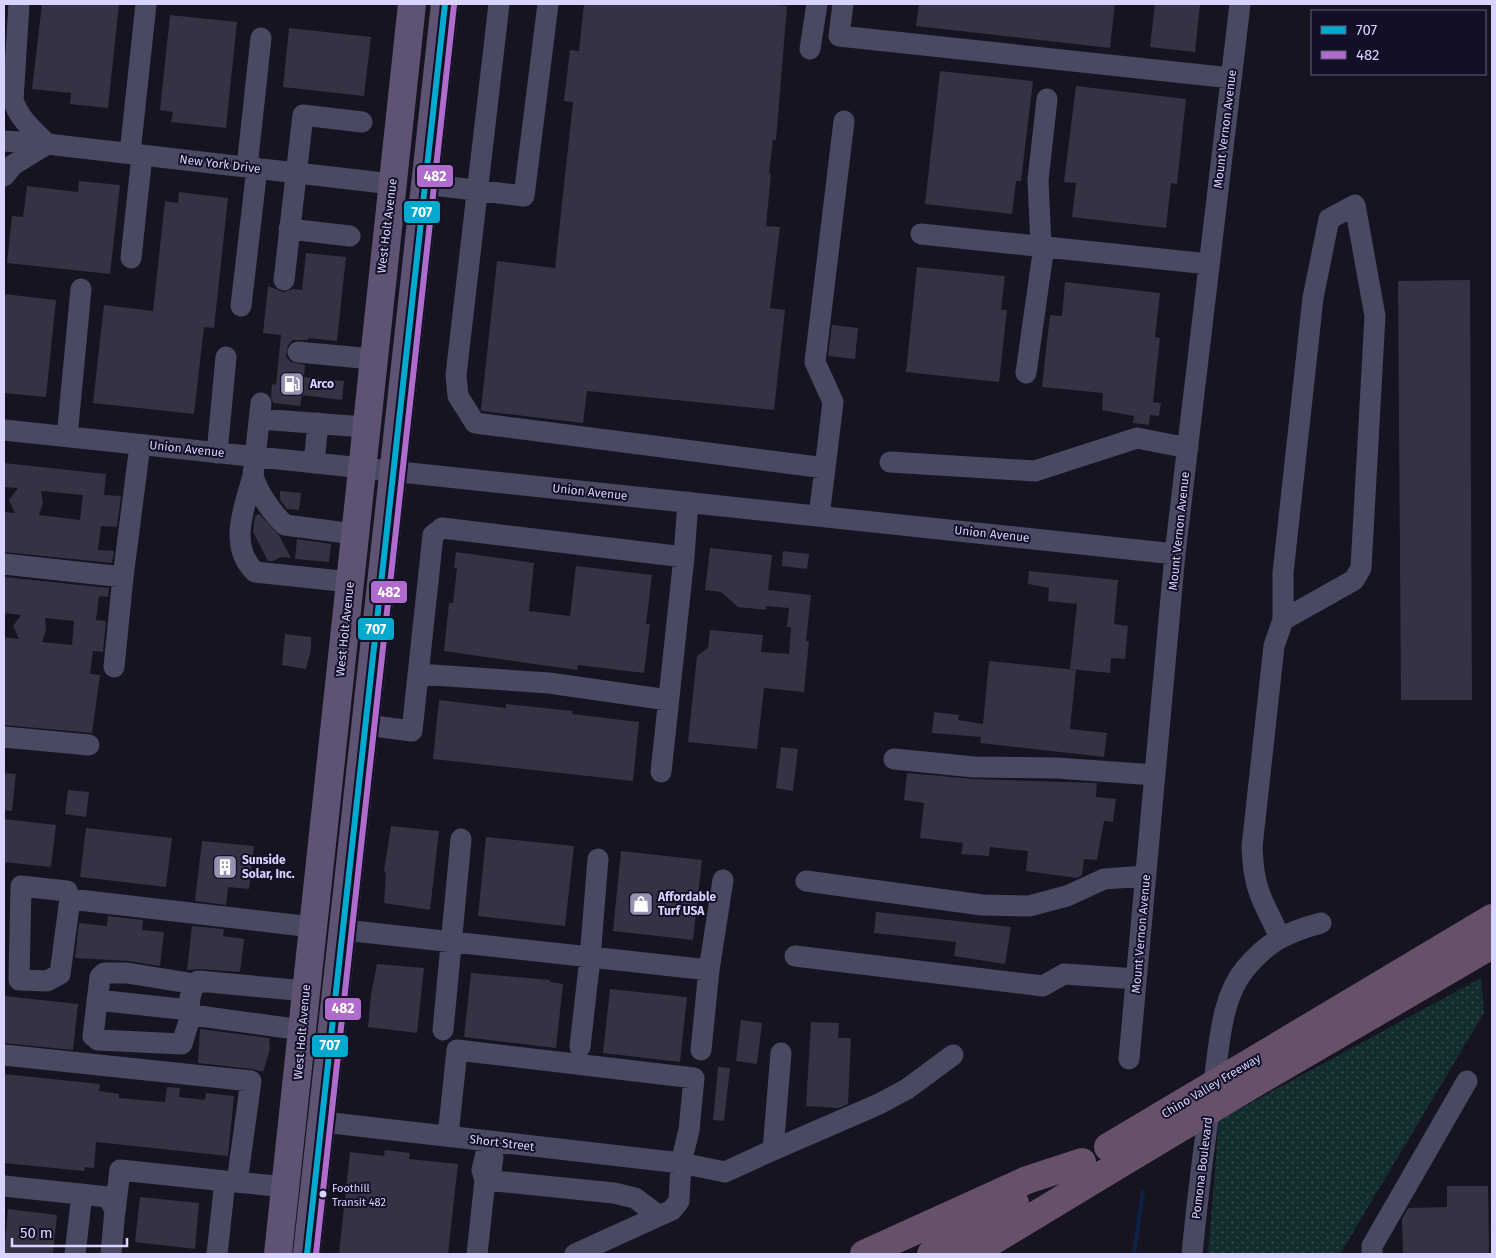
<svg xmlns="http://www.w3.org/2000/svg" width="1496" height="1258" viewBox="0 0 1496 1258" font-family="'Fira Sans',sans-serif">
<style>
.grass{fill:url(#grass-dots)}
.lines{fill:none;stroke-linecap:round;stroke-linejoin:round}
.stream{stroke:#0d2144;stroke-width:4.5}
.building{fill:#343243;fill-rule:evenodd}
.minor{stroke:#4a4962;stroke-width:21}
.major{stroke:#5e5373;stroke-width:28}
.highway{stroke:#67516a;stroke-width:28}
.highway-bridge{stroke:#67516a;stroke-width:28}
.bus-1-casing{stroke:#130f26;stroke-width:10}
.bus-2-casing{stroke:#130f26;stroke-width:10}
.bus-1{stroke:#00a9ce;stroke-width:6}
.bus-2{stroke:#b06ccc;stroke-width:6}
.bus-dot{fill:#d9d4ff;stroke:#130f26;stroke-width:2}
.labels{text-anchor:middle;stroke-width:4;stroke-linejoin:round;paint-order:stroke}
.bus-label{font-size:11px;fill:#d9d4ff;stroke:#130f26;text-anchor:start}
.street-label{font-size:12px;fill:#d9d4ff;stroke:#130f26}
.poi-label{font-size:12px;font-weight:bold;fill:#d9d4ff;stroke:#130f26;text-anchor:start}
.line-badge{stroke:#130f26;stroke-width:2}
.badge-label{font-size:14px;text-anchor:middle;font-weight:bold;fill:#fff}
</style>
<defs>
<pattern id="grass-dots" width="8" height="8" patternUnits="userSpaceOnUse" patternTransform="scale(1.25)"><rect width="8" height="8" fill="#132c2d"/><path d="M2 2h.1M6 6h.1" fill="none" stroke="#354a4c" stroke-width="1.8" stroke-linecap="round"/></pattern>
</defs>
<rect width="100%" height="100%" fill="#161421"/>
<!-- grass -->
<path class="grass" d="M1481,978L1484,1013L1340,1254H1208L1219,1120Z"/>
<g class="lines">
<!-- stream -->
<path class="stream" d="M1134,1254L1143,1192"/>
</g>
<!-- building -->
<path class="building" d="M42,4H119L108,108L70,104L71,93L32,89Z
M584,4H762L787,6L776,140H773L769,173L771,174L766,226L780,227L770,308L785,310L774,410L587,391L583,423L482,411L481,409L497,261L555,268L573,102L564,101L570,50L579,51Z
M919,4H1115L1110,48L916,26Z
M1155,4H1200L1195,52L1150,47Z
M170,15L237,22L226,128L171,122L173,112L160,110Z
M289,28L371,37L364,96L283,87Z
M940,71L1033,81L1021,181H1016L1012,214L925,204Z
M1076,86L1186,99L1177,184L1171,183L1166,228L1072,217L1076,183L1064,182Z
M79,181L120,185L110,274L7,263L12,216L23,217L27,186L78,192Z
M179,192L228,198L214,328L204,327L194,414L93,403L104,305L153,311L165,201L178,203Z
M306,253L346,257L337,341L308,338V340H293L288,345L286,357L291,362L305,365L304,377L344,381L342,400L302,395L300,406L273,403L271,396L272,384L276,385L281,335L263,333L268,286L283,292L293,289L302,290Z
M917,267L1005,276L1001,310H1007L999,382L906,372Z
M1470,280L1472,700H1401L1398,281Z
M1065,282L1160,293L1155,337L1160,338L1153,402L1161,403L1159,416L1150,415L1149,425L1133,423L1134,416L1102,410L1103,393L1042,387L1050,315L1062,316Z
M4,294L56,300L46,397L4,393Z
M832,325L858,328L855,359L828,356Z
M4,463L106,474L104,495L121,496L117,527L101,526L98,550L114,551L112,563L4,552V512L15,513L9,500L18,488L4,487ZM41,491L83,495L80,520L39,515L43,503Z
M280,491L301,493L299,510L287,509L280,500Z
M259,514L279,535L291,558L281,557L273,561H268L253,532L255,516Z
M297,539L331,544L329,562L295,559Z
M710,548L772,555L768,590L811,595L806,641H809L804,692L764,688L757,749L688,742L697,656L708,648L710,630L763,635L761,652L789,654L791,627H787L789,608L766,606V610L738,607L721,592L705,590Z
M783,551L809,554L807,569L782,566Z
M456,552L534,563L529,611L570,616L576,566L652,575L646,624H650L644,673L578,665L577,670L444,651L449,603H453L457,568H454Z
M1029,571L1118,580L1114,624L1128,626L1125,659L1111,658L1110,673L1070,669L1077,604L1048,601L1049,588L1028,584Z
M4,577L109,588L108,597L99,596L96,620L106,621L103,652L93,651L90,674L100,675L92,733L4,725V637L19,639L13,626L21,615L4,613ZM45,618L74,621L72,645L42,642L46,630Z
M285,634L311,637V650L306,669L282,665Z
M989,661L1076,670L1070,729L1107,733L1104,757L980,743L981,737L932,733L934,712L959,715L958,720L983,724Z
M439,700L506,708V704L573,711L572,714L639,722L633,781L433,759Z
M781,747L798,749L793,791L776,788Z
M4,773L16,774L12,811L4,810Z
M907,773L973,779L1097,783L1096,797L1116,799L1113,822L1104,821L1097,860L1084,859L1082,875L1077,878L1026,871L1028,851L990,847L989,856L961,854L963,843L920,838L924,803L904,800Z
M68,790L89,792L86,817L65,814Z
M4,819L56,825L51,867L4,862Z
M391,826L439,831L430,910L384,903L386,872L384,871Z
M86,828L172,838L166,887L80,877Z
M486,837L574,846L565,926L478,916Z
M202,841L254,846L249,889L228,887L226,905L195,901Z
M621,851L702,860L693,940L613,931Z
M876,912L1011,927L1005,964L954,956L956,942L874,933Z
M108,916L143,920L142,930L164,932L160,966L129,961L75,958L79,923L107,926Z
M192,926L224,929L223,936L244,939L240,972L199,969L187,970Z
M377,964L424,968L417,1033L368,1027L371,994Z
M471,973L550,980V982L563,984L556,1048L464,1037Z
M610,989L687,997L680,1062L603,1053Z
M4,996L78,1004L73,1050L4,1043Z
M741,1020L762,1023L757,1064L736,1061Z
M811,1022L839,1023L838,1038H851L848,1104L839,1108L806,1106Z
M200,1029L269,1038L270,1049L263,1072L252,1069L198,1063Z
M718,1067L730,1068L724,1121L713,1120Z
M4,1074L100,1084L99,1091L119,1094V1098L165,1102L167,1087L180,1088L179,1097L205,1100L206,1093L234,1096L228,1156L96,1142L94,1168L85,1167L84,1171L4,1163Z
M385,1150L410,1153L409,1159L458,1164L448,1254H339L350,1152L384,1156Z
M1447,1186H1488L1489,1254H1403L1402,1219L1408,1208L1447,1207Z
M140,1197L199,1203L195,1249L135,1242Z
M8,1209L57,1215L53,1254H4Z"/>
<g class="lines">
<!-- minor -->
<path class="minor" d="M19,4L13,100C19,119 34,131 47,144
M499,4L456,375L458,396L475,423L825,468L833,402L815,362L844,121
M843,4L839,36L1231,78
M810,49L817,4
M4,141L47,144L392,184
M130,153L146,4
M247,167L261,38
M4,176L13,165L47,144
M425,184L524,196L548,4
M289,229L350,236
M921,234L1209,264
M1041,246L1038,180L1047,99
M131,258L142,155
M284,280L303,115L362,122
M241,306L257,168
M298,352L372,359
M1026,373L1044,246
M261,403L253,476C258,493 272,513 285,525L354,534
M260,419L364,427
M4,430L1175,554
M67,437L81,289
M217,453L226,357
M890,462L1035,471L1137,438L1188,448
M314,463L318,423
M253,476C244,508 228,546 255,572L350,582
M819,516L825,468
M4,564L123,577L114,667
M123,577L140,445
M418,674L549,683L668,700
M366,725L412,731L433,535L442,528L684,557L688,502
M4,737L89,745
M894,759L974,767L1057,768L1155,775
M661,772L684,557
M806,881L982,905L1029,906L1067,896L1104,879L1146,876
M70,899L67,891L21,886L19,980L47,981L60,974L70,899L312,927
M344,930L709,970L723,880
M1279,937C1274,922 1265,909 1260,894C1254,879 1253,863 1252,847L1274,646L1283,620L1354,580L1361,568L1375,316L1355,205L1329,219L1313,298L1283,573V620
M795,956L1043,986L1064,974L1136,979
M97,1000L189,1010
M191,1014L182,1044L98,1040L93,1036L100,977L104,973H127L195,984
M302,1030L192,1015C187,1005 190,989 198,981L306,991
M443,1030L461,839
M580,1047L590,958L598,859
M701,1050L709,970
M4,1055L251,1081L237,1182
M1129,1059L1175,554L1240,4
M323,1122L681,1163L725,1172L773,1150L781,1053
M448,1136L457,1050L694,1078L689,1130L681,1163L679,1201L672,1210L575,1254
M488,1149L493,1157L491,1171L485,1180L482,1170L489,1141
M773,1150L879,1104L907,1089L953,1055
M225,1181L286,1187
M4,1186L108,1197L115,1210L111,1254
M115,1212L120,1170L225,1181L217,1254
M75,1254L82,1194
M477,1254L485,1180L614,1193L635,1198L659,1216
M1192,1254C1198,1194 1205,1134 1215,1074C1220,1039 1222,997 1245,969C1267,942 1287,932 1321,923
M1372,1254V1246L1467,1081"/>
<!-- major -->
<path class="major" d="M278,1254C325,838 365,420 412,4
M307,1254L445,4"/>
<!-- highway -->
<path class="highway" d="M1256,1059L1492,918
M1255,1083L1492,945
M864,1254L1027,1180L1082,1162
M931,1254L1015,1203
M971,1254L1105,1173"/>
<!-- highway-bridge -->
<path class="highway-bridge" d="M1108,1147L1256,1059
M1105,1173L1255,1083"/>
<defs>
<path id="bus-1" d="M307,1254L445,4"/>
<path id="bus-2" d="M316,1254L454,5"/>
</defs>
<!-- bus-1 casing -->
<use href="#bus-1" class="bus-1-casing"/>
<!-- bus-2 casing -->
<use href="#bus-2" class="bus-2-casing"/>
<!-- bus-1 -->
<use href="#bus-1" class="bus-1"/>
<!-- bus-2 -->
<use href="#bus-2" class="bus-2"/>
</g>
<!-- icons -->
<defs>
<symbol id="fuel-square" viewBox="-11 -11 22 22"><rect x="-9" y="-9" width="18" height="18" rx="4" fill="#9591b1" stroke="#130f26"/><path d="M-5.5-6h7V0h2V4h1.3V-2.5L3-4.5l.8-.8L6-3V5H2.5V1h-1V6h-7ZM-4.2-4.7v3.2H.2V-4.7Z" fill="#fff"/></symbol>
<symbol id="building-square" viewBox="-11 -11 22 22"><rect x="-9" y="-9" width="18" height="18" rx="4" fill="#9591b1" stroke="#130f26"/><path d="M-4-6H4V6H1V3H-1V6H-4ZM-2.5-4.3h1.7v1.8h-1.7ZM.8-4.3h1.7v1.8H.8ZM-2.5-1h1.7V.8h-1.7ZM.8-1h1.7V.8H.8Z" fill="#fff"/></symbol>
<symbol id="shop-square" viewBox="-11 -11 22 22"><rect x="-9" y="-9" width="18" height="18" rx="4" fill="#9591b1" stroke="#130f26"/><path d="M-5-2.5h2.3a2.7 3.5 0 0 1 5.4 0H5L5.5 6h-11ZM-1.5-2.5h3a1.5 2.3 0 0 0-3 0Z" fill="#fff"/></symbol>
</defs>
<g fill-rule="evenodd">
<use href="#fuel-square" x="278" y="370" width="28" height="28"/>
<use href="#building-square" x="211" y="853" width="28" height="28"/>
<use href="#shop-square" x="627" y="890" width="28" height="28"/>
</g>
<!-- markers -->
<circle class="bus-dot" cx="323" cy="1194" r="4.5"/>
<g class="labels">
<!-- bus labels -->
<g class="bus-label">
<text x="332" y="1192">Foothill<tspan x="332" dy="14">Transit 482</tspan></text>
</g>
<!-- street labels -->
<g class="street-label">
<text transform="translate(1225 129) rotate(-83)" y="4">Mount Vernon Avenue</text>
<text transform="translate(220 164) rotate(7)" y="4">New York Drive</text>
<text transform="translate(387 226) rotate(-83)" y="4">West Holt Avenue</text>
<text transform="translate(187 449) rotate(6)" y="4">Union Avenue</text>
<text transform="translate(590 492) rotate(6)" y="4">Union Avenue</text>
<text transform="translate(1179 531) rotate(-84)" y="4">Mount Vernon Avenue</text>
<text transform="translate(992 534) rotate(6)" y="4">Union Avenue</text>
<text transform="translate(345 629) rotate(-84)" y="4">West Holt Avenue</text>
<text transform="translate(1141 934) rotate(-85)" y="4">Mount Vernon Avenue</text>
<text transform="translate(302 1032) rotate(-85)" y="4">West Holt Avenue</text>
<text transform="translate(1211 1086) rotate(-31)" y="4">Chino Valley Freeway</text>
<text transform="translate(502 1143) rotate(7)" y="4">Short Street</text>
<text transform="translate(1202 1168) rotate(-83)" y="4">Pomona Boulevard</text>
</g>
<!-- poi labels -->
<g class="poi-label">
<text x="310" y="388">Arco</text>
<text x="242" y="864">Sunside<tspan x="242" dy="14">Solar, Inc.</tspan></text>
<text x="658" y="901">Affordable<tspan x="658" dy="14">Turf USA</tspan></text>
</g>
</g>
<g class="line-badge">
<rect x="416" y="164" width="38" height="24" rx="5" fill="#b06ccc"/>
<rect x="403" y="200" width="38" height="24" rx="5" fill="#00a9ce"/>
<rect x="370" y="580" width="38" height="24" rx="5" fill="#b06ccc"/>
<rect x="357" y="617" width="38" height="24" rx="5" fill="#00a9ce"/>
<rect x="324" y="997" width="38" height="24" rx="5" fill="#b06ccc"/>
<rect x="311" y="1034" width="38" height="24" rx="5" fill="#00a9ce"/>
</g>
<g class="badge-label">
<text x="435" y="181">482</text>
<text x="422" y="217">707</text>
<text x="389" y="597">482</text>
<text x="376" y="634">707</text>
<text x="343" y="1013">482</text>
<text x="330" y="1050">707</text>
</g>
<!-- border -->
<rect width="1496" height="1258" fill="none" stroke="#d9d4ff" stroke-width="10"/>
<!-- legend -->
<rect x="1311" y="10" width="175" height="65" fill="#130f26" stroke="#625e7d"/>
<rect x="1321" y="26" width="25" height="8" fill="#00a9ce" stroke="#625e7d"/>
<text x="1356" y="35" font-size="15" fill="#d9d4ff">707</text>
<rect x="1321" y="51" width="25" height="8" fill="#b06ccc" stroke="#625e7d"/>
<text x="1356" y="60" font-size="15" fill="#d9d4ff">482</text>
<!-- scale -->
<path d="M12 1238v8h115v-8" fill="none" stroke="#d9d4ff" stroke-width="2.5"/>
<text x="20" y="1238" font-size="15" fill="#d9d4ff" stroke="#130f26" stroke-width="4" paint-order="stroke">50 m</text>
</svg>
